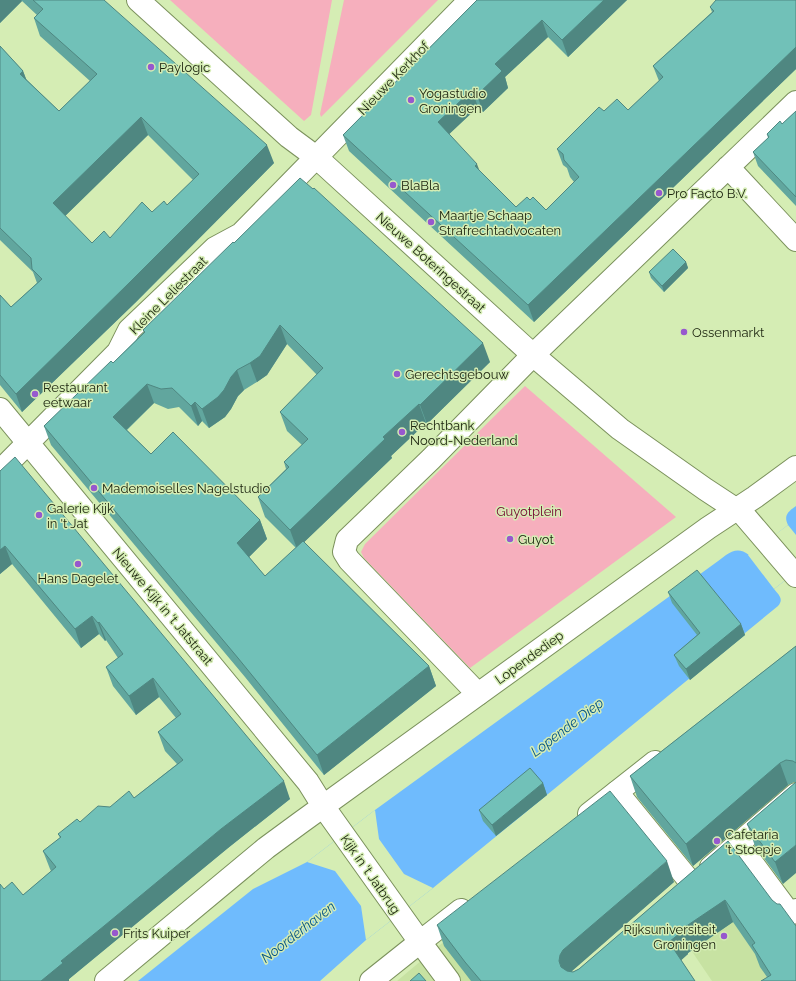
<svg xmlns="http://www.w3.org/2000/svg" width="796" height="981" viewBox="0 0 796 981" font-family="Raleway,sans-serif">
<style>
.built{fill:#c7e2a2}
.green{fill:#f6afbd}
.water{fill:#6fbbfd}
.pier{fill:#d5edb4}
.lines{fill:none;stroke-linecap:round;stroke-linejoin:round}
.minor-casing{stroke:#7b915c;stroke-width:24}
.tertiary-casing{stroke:#7b915c;stroke-width:24}
.minor{stroke:#fff;stroke-width:22}
.tertiary{stroke:#fff;stroke-width:22}
.wall{fill:#61a69e;fill-rule:evenodd}
.shaded-wall{fill:#4f8781}
.building{fill:#71c1b8;stroke:#4f8781;fill-rule:evenodd}
.poi-dot{fill:#9758ce;stroke:#d5edb4;stroke-width:1.5}
.labels{text-anchor:middle;stroke-width:3;stroke-linejoin:round;paint-order:stroke}
.poi-label{font-size:13px;fill:#1b230e;stroke:#d5edb4;text-anchor:start}
.street-label{font-size:13px;fill:#1b230e;stroke:#d5edb4}
.park-label{font-size:13px;fill:#73002f;stroke:#d5edb4}
.water-label{font-size:14px;font-style:italic;fill:#035286;stroke:#d5edb4}
</style>
<rect width="100%" height="100%" fill="#d5edb4"/>
<!-- built -->
<path class="built" d="M708,886L796,981H712L691,950Z
M459,929L509,981H397Z"/>
<!-- green -->
<path class="green" d="M170,0H332L311,115L304,121Z
M344,0H438L321,117L320,114Z
M525,386L676,517L470,668L364,558L361,552L365,544Z"/>
<!-- water -->
<path class="water" d="M796,506V572L774,589C779,595 784,599 778,606L433,888L366,940L320,981H138L253,889L307,862L375,810L714,564C726,556 735,544 749,555L788,525C783,515 789,511 796,506Z"/>
<!-- pier -->
<path class="pier" d="M788,525L796,535V572L774,589L748,555Z
M375,810L379,839L404,874L433,888L366,940L361,906L335,871L307,862Z"/>
<g class="lines">
<defs>
<path id="minor" d="M138,0L289,137L316,157L533,355L620,429L705,489L743,514L796,576
M728,167L796,240
M0,409L308,782L323,806
M0,471L118,352L129,330L215,248L241,234L470,0
M478,694L349,560L344,552L347,540L431,459L533,355L796,102
M617,792L692,884
M738,844L790,914L796,910
M711,867L796,794
M371,981L420,942L449,981"/>
<path id="tertiary" d="M323,806L420,942L461,910
M589,814L655,762
M106,981L266,848L300,823L708,528L755,497L796,467"/>
</defs>
<!-- minor casing -->
<use href="#minor" class="minor-casing"/>
<!-- tertiary casing -->
<use href="#tertiary" class="tertiary-casing"/>
<!-- minor -->
<use href="#minor" class="minor"/>
<!-- tertiary -->
<use href="#tertiary" class="tertiary"/>
</g>
<!-- wall -->
<path class="wall" d="M0,0H104L274,163L136,302L22,412L0,385V295L11,307L37,283L33,272L0,240V46L23,71L26,79L59,111L90,81L40,36L34,18L37,15L22,1L0,23ZM148,135L193,180L167,205L152,212L110,238L92,243L65,216Z
M477,0H627L568,57L548,37L505,77L508,88L483,112L478,107L449,134L479,170L516,207L530,200L546,210L574,182L570,177L567,168L563,165L557,149L604,111L628,110L659,81L653,66L712,12L710,7L796,0V69L534,322L349,151L343,135Z
M796,111V206L758,166L753,152L768,138L767,134L782,124Z
M234,243L490,362L427,424L426,423L391,456L392,458L304,542L429,666L436,686L324,775L245,677L51,445L44,426L113,363L144,332L143,330ZM287,344L317,375L280,412L287,431L302,445L284,462L286,469L258,497L265,517L296,548L265,576L249,557L267,539L260,520L151,454L127,430L154,403L168,409L179,407L198,426L202,421L209,428L225,417L231,409L238,396L244,390L257,382L267,375Z
M686,262L688,268L664,292L651,278L649,272Z
M0,471L290,799L228,848L69,979V981H0L4,889L23,895L51,871L50,869L43,851L60,838L58,834L110,807L134,798L177,764L165,751L158,732L176,718L159,697L136,715L113,686L106,667L118,658L106,640L105,641L99,634L81,648L12,564L0,574Z
M668,592L741,624L745,635L690,680L679,666L674,655L697,635L672,603Z
M796,646V782H794L788,785L693,866L637,797L630,776Z
M796,782L783,884L755,846L747,824Z
M543,783L547,795L496,836L483,821L479,810Z
M728,841L796,981L767,977L760,967L755,954L733,922L688,953V954L681,960L695,981H471L444,946L437,925L674,882L571,971L573,972L579,969Z"/>
<!-- shaded-wall -->
<path class="shaded-wall" d="M0,0H21L22,1L0,23Z
M604,0H627L568,57L562,40Z
M542,20L548,37L505,77L508,88L483,112L477,95L495,64Z
M796,47V69L534,322L528,305Z
M23,71L30,89L20,74Z
M472,90L478,107L444,139L438,122Z
M141,117L148,135L60,221L53,203Z
M267,145L274,163L136,302L22,412L16,394Z
M477,164L483,180L475,166Z
M686,262L688,268L664,292L662,286Z
M280,325L287,344L267,375L257,382L250,363Z
M483,343L490,362L427,424L420,405Z
M237,370L244,390L238,396L231,409L225,417L209,428L202,409Z
M147,384L154,403L120,436L113,417Z
M195,402L202,421L198,426L191,406Z
M419,404L426,423L391,456L392,458L297,549L290,530L383,437Z
M260,520L267,539L244,562L237,543Z
M5,546L12,564L0,574V550Z
M92,616L99,634L81,648L75,629Z
M99,622L106,640L105,641L98,623Z
M741,624L745,635L690,680L686,669Z
M429,666L436,686L324,775L317,755Z
M153,678L159,697L136,715L129,696Z
M780,763L788,785L693,866L686,844Z
M284,781L290,799L228,848L69,979V981H41L61,961L104,926L221,829Z
M543,783L547,795L496,836L492,825Z
M796,845V873L783,884L775,862Z
M667,861L674,882L571,972L567,981L559,961L560,955L563,950Z
M725,900L733,922L688,953V954L677,964L669,942L679,931Z"/>
<!-- building -->
<path class="building" d="M33,0H104L267,145L129,283L16,394L0,375V295L11,307L42,279L32,269L31,258L0,228V46L23,71L20,74L59,111L97,74L34,18L43,9ZM141,117L199,174L167,205L164,201L152,212L142,202L110,238L104,231L92,243L53,203Z
M477,0H604L562,40L542,20L495,64L502,71L477,95L472,90L438,122L477,164L475,166L516,207L527,197L530,200L533,197L546,210L579,177L564,160L563,154L557,149L599,107L604,111L617,99L628,110L663,77L653,66L714,11L710,7L716,0H796V47L528,305L343,135Z
M796,111V197L753,152L769,137L767,134L780,121L782,124Z
M300,178L313,189L314,188L483,343L420,405L419,404L383,437L385,439L290,530L258,497L289,467L284,462L308,439L280,412L323,368L280,325L260,356L250,363L237,370L231,377L224,390L218,397L202,409L195,402L191,406L172,388L161,389L147,384L113,417L151,454L173,432L260,520L237,543L265,576L303,541L429,666L317,755L238,658L44,426L111,361L113,363L145,332L143,330L233,242L234,243Z
M673,249L686,262L662,286L649,272Z
M15,457L284,781L221,829L104,926L61,961L63,963L41,981H0V884L4,889L12,882L23,895L56,867L43,851L61,837L58,834L77,819L80,822L98,806L110,807L129,791L134,798L183,760L158,732L181,714L153,678L129,696L106,667L123,654L99,622L98,623L92,616L75,629L5,546L0,550V471Z
M697,570L741,624L686,669L674,655L700,633L668,592Z
M796,646V763L793,761L786,760L780,763L686,844L630,776Z
M530,768L543,783L492,825L479,810Z
M796,782V845L775,862L747,824Z
M610,791L667,861L563,950L560,955L559,961L561,967L567,971L573,972L579,969L728,841L772,900L777,904H780L796,926V981H761L771,975L752,945L755,943L725,900L679,931L680,933L669,942L695,981H481L465,962L437,925Z
M419,973L426,981H410Z"/>
<!-- markers -->
<g class="poi-dot">
<circle cx="151" cy="67" r="4"/>
<circle cx="411" cy="100" r="4"/>
<circle cx="393" cy="185" r="4"/>
<circle cx="659" cy="193" r="4"/>
<circle cx="431" cy="222" r="4"/>
<circle cx="684" cy="332" r="4"/>
<circle cx="397" cy="374" r="4"/>
<circle cx="35" cy="394" r="4"/>
<circle cx="402" cy="432" r="4"/>
<circle cx="94" cy="488" r="4"/>
<circle cx="39" cy="515" r="4"/>
<circle cx="510" cy="539" r="4"/>
<circle cx="78" cy="564" r="4"/>
<circle cx="717" cy="841" r="4"/>
<circle cx="115" cy="933" r="4"/>
<circle cx="724" cy="936" r="4"/>
</g>
<g class="labels">
<!-- poi labels -->
<g class="poi-label">
<text x="159" y="72">Paylogic</text>
<text x="419" y="98">Yogastudio<tspan x="419" dy="15">Groningen</tspan></text>
<text x="401" y="190">BlaBla</text>
<text x="667" y="198">Pro Facto B.V.</text>
<text x="439" y="220">Maartje Schaap<tspan x="439" dy="15">Strafrechtadvocaten</tspan></text>
<text x="692" y="337">Ossenmarkt</text>
<text x="405" y="379">Gerechtsgebouw</text>
<text x="43" y="392">Restaurant<tspan x="43" dy="15">eetwaar</tspan></text>
<text x="410" y="430">Rechtbank<tspan x="410" dy="15">Noord-Nederland</tspan></text>
<text x="102" y="493">Mademoiselles Nagelstudio</text>
<text x="47" y="513">Galerie Kijk<tspan x="47" dy="15">in 't Jat</tspan></text>
<text x="518" y="544">Guyot</text>
<text x="78" y="583" text-anchor="middle">Hans Dagelet</text>
<text x="725" y="839">Cafetaria<tspan x="725" dy="15">'t Stoepje</tspan></text>
<text x="716" y="934" text-anchor="end">Rijksuniversiteit<tspan x="716" dy="15">Groningen</tspan></text>
<text x="123" y="938">Frits Kuiper</text>
</g>
<!-- street labels -->
<g class="street-label">
<text transform="translate(393 78) rotate(-46)" y="5">Nieuwe Kerkhof</text>
<text transform="translate(431 262) rotate(42)" y="5">Nieuwe Boteringestraat</text>
<text transform="translate(168 295) rotate(-45)" y="5">Kleine Leliestraat</text>
<text transform="translate(163 606) rotate(50)" y="5">Nieuwe Kijk in 't Jatstraat</text>
<text transform="translate(529 657) rotate(-36)" y="5">Lopendediep</text>
<text transform="translate(371 874) rotate(55)" y="5">Kijk in 't Jatbrug</text>
</g>
<!-- park labels -->
<g class="park-label">
<text x="529" y="516">Guyotplein</text>
</g>
<!-- water labels -->
<g class="water-label">
<text transform="translate(567 727) rotate(-37)" y="5">Lopende Diep</text>
<text transform="translate(298 932) rotate(-38)" y="5">Noorderhaven</text>
</g>
</g>
</svg>
